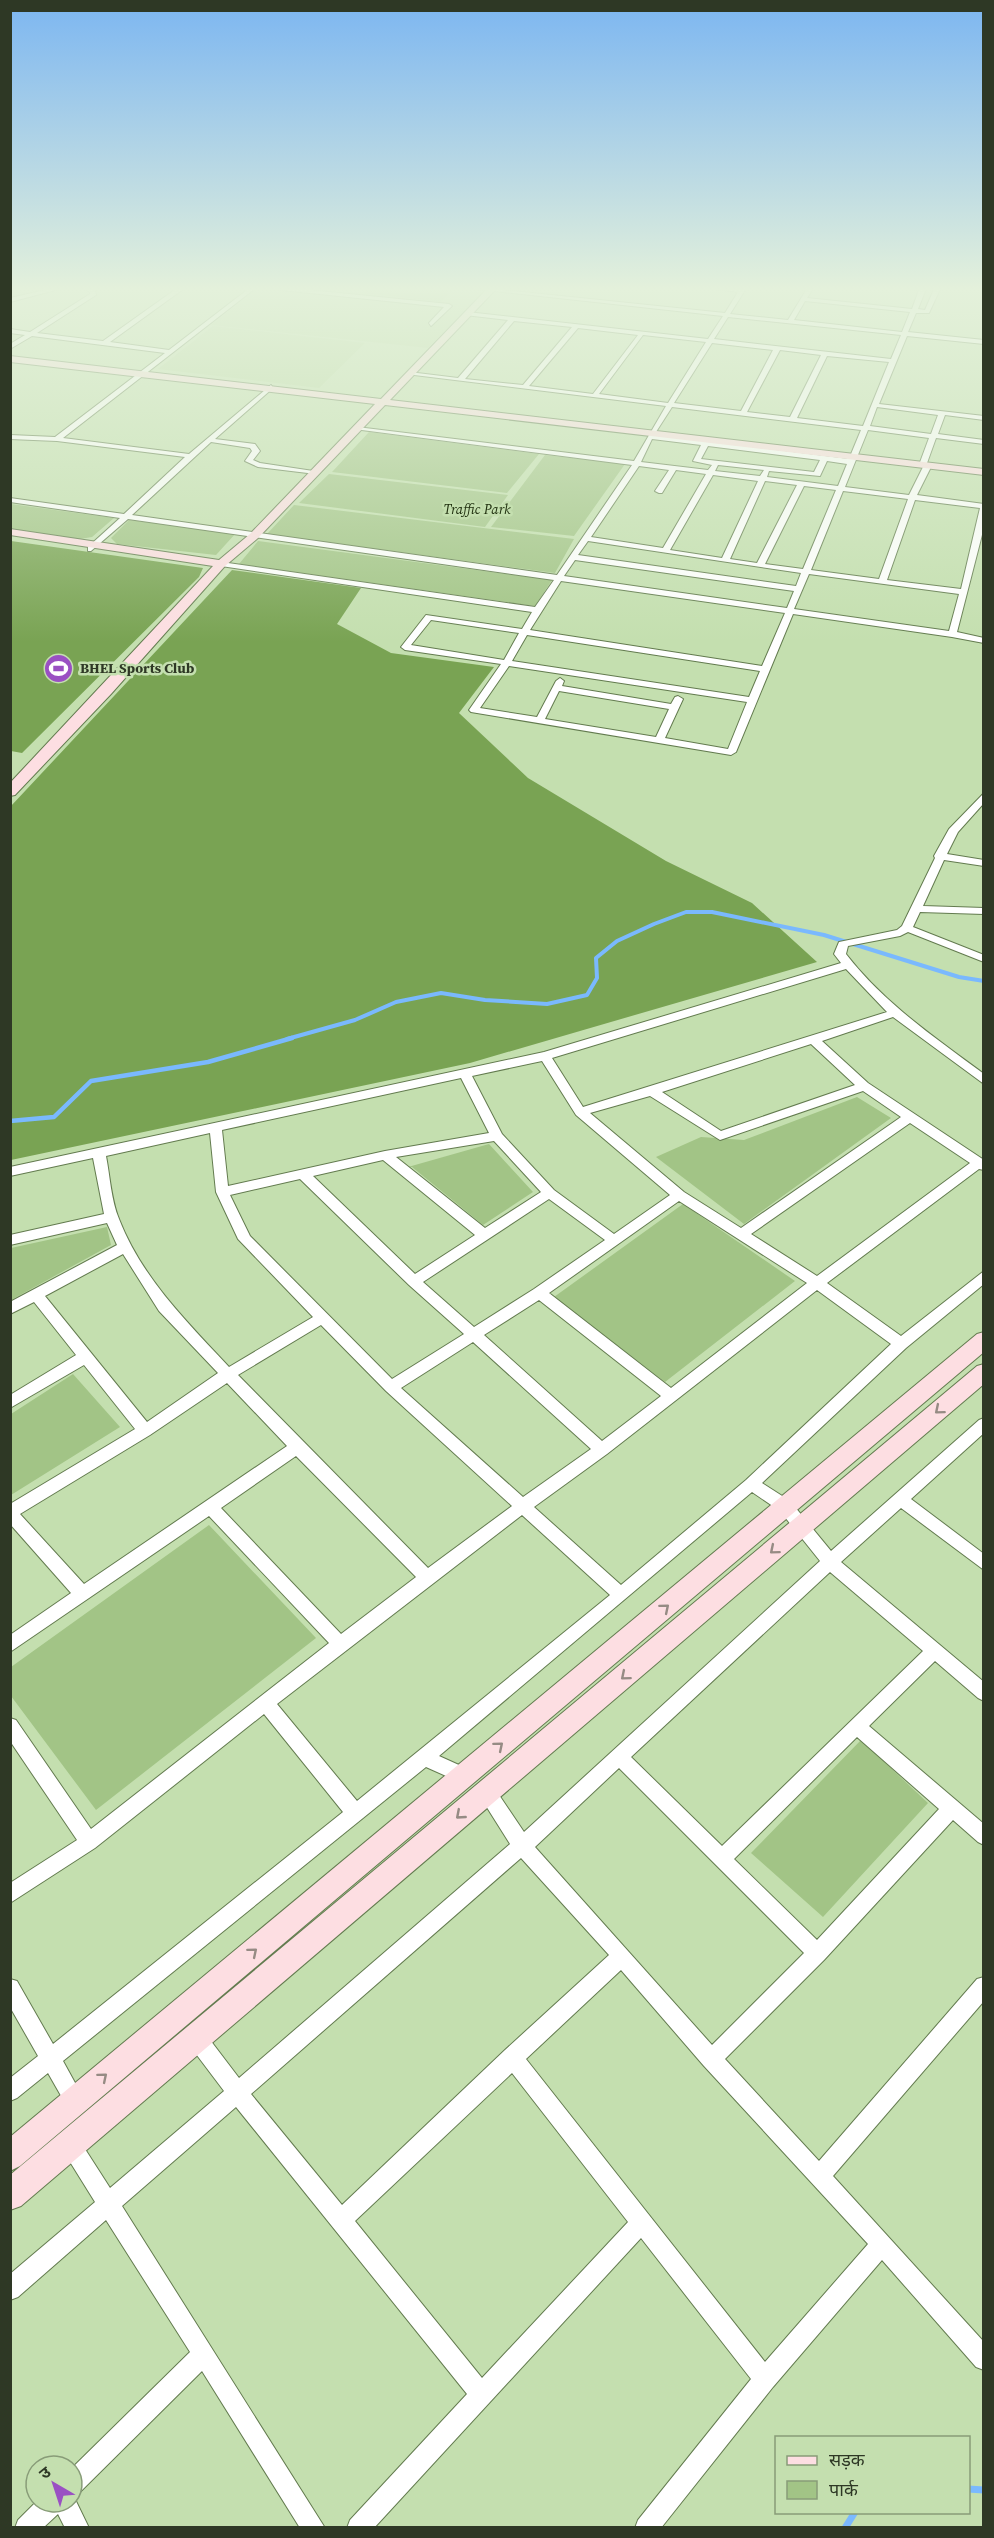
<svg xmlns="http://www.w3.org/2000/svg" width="994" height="2538" viewBox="0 0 994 2538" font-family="'Source Serif 4','Noto Sans Devanagari',serif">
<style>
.built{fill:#b9d7a0}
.green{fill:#a2c486}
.forest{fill:#79a353}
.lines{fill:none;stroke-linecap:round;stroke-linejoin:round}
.stream-far2{stroke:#7ab9fe;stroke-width:4}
.stream-far1{stroke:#7ab9fe;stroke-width:4.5}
.stream{stroke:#7ab9fe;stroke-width:7}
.minor-casing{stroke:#637b4f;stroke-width:2}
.secondary-casing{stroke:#637b4f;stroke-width:2}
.minor{fill:#fff;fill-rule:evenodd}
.secondary{fill:#fddee2;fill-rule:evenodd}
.oneway{stroke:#968b84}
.labels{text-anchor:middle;stroke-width:5;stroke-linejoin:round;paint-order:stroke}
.far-park-label{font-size:14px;font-style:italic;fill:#213110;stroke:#c4dfaf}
.far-poi-label{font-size:14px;font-weight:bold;fill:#2e3825;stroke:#c4dfaf;text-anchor:start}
</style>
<rect width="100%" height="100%" fill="#c4dfaf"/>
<!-- built -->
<path class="built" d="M259,287H428L483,292L428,348L211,325Z
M213,326L365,343L319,388L158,369Z"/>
<!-- green -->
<path class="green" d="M371,287H416L452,290L441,302L364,293Z
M369,432L539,454L507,493L332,472Z
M545,455L625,464L574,536L491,527Z
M329,474L508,495L485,527L299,503Z
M11,504L114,518L92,537L80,539L11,529Z
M294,505L574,539L555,573L267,534Z
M129,520L236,533L216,555L117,544L111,538Z
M258,541L552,580L535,606L239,564Z
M857,1097L891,1118L744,1224L656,1157L701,1137L744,1140Z
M489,1144L533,1192L483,1225L412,1167H408Z
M683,1204L795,1281L665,1382L554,1297Z
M107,1227L111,1245L11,1300V1248Z
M73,1374L120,1427L11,1495V1414Z
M209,1525L316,1638L96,1810L11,1696V1667Z
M861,1740L928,1803L823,1917L751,1853Z"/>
<!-- forest -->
<path class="forest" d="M11,541L203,568L199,577L22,753L11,751Z
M232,570L361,588L337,624L391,653L494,667L459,713L528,778L666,861L752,903L817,962L470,1063L11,1160V806Z"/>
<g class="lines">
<!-- stream-far2 -->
<path class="stream-far2" d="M287,1039L355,1020L396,1002L441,993L485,1000L547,1004L587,995L597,978L596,958L617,941L654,924L686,912H712L824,935L959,977L984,981"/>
<!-- stream-far1 -->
<path class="stream-far1" d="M10,1121L54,1117L91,1081L208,1062L292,1038"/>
<!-- stream -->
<path class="stream" d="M968,2489L984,2490
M845,2528L855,2512"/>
<defs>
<path id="minor" d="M58,287H67L10,302V298Z
M80,287L95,290L96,295L37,333L103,341L176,289L173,287H180L182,290L110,342L169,350L251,287H257L63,438L189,454L271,385L273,388L215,439L255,444L260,451L253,460L260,463L320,472L316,474L258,467L245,461L252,451L250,448L211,442L132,515L557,575L632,465L354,429L357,427L634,461L666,406L406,374L409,372L458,378L508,320L465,315L467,312L708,339L723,316L457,287H475L725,313L738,292L700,287L740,289L741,287H747L730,314L788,320L808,287H814L807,298L912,309L919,290L895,287H923L926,289L918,309L925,310L935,287H941L929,313H916L908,332L984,340V344L907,336L879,404L984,416V420L945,415L938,434L984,440V444L936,438L927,463L932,465L917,495L984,504V527L957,632L984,638V643L952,637L793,614L736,752L731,755L471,712L469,710L501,664L405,650L401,647L426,615L522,629L532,612L221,566L217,564L221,562L535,607L554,580L128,519L91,551H88V547L120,518L10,502V498L124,514L185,457L57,441L10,439V435L55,437L165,353L32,336L10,349V344L25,335L10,333V329L30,332L90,294V292ZM805,301L910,312L902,332L794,320ZM728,317L901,335L891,359L714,339ZM514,321L572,327L523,385L465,379ZM578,328L638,335L593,394L529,386ZM643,335L706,342L668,403L599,394ZM712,343L773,350L741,411L674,403ZM780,350L821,355L790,417L747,412ZM827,356L889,362L863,426L797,418ZM672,407L861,430L849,459L710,442L707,439L703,441L654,435ZM877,407L938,415L931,434L870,426ZM868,430L929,438L919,465L923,467L909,495L845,487ZM652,439L701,445L693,461L712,465L708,470L641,462ZM708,446L820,460L814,472L701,459ZM827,461L847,464L838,486L767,477L769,471L820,476ZM718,465L764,470L760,476L715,471ZM639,466L669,470L655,491L659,493H662L676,470L706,474L663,548L591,537ZM713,475L758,481L722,558L670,550ZM765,481L797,485L757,563L730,559ZM804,486L836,490L803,569L765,564ZM843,491L908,499L879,579L811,570ZM915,500L980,508L961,589L887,580ZM588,541L801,573L796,586L578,555ZM575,560L794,591L787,608L564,576ZM809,574L959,594L949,631L794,609ZM561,581L785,613L762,666L530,630ZM431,620L519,633L504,660L411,645ZM527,635L760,671L749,697L512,661ZM509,666L747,702L728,749L665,738L683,699L678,696L675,697L671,704L562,686L564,681L560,678L556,681L537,717L480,708ZM559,691L669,709L656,737L545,719Z
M279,287L449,304L452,306L431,326L429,323L444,307L281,290Z
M984,793V803L958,832L947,854L984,860V866L944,860L923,906L984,908V914L920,912L913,927L984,955V962L908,932L900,936L848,946L846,954C884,1003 934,1037 984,1074V1084L893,1017L822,1041L868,1083L984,1160V1170L979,1169L827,1283L901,1336L984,1271V1284L906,1348L762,1483L790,1501L831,1551L979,1420L984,1418V1433L911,1499L984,1554V1570L901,1508L841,1562L984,1682V1701L978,1698L935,1661L869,1726L984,1824V1845L978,1842L953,1820L824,1960L725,2059L819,2161L977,1979L984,1977V2001L833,2176L984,2342V2370L976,2367L882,2260L773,2387L661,2528H635L638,2520L751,2379L641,2238L374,2528H347L350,2520L467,2394L236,2107L122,2206L325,2528H300L202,2371L80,2492L73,2495L89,2528H65L58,2514L43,2528H15L18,2520L36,2502H72V2468L190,2352L106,2220L18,2297L10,2300V2274L95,2202L62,2149L59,2142L62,2135L69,2132L76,2135L110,2188L224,2091L190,2046L187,2039L190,2032L197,2029L204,2032L239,2078L510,1844L481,1798L478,1792L481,1786L487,1784L493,1786L524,1832L820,1561L780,1511L752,1492L439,1756L470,1770L473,1776L470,1782L464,1784L426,1767L63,2061L85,2101L82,2108L75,2111L68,2108L48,2073L17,2098L10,2101V2078L38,2056L10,2007V1979L17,1981L53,2044L343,1812L264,1714L95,1848L10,1903V1883L77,1840L10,1741V1718L16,1720L91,1829L329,1643L209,1516L10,1652V1635L71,1593L10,1524V1504L135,1429L84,1365L10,1408V1395L76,1355L34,1302L10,1314V1302L117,1245L107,1223L10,1245V1235L104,1214L93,1158L10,1176V1167L544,1052L841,963L834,954L839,942L897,930L902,926L935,858L934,856L949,829ZM846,969L887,1012L583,1107L552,1058ZM811,1044L855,1085L721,1131L662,1092ZM542,1061L576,1115L670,1195L614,1234L554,1190L502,1134L472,1076ZM461,1078L489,1133L385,1151L228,1186L222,1130ZM863,1091L901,1117L741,1228L684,1192L590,1113L650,1096L720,1140ZM910,1123L970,1163L817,1276L751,1234ZM210,1133L216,1192L238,1239L313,1317L229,1367C187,1322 142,1278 119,1219C111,1200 110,1176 106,1156ZM494,1141L541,1192L485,1228L396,1157ZM383,1160L475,1235L415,1274L313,1176ZM300,1179L409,1285L464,1334L392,1379L250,1236L230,1195ZM549,1199L605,1240L534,1289L474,1327L423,1282ZM679,1201L807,1283L671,1388L549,1293ZM123,1254L159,1311L218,1373L147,1422L45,1296ZM817,1290L891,1344L746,1480L621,1585L534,1507L607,1454ZM539,1300L661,1396L602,1441L484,1335ZM321,1325L386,1391L512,1506L428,1568L238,1375ZM473,1342L591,1449L523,1497L401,1388ZM227,1383L287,1446L84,1584L20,1514L150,1435ZM296,1456L416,1577L341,1634L221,1508ZM522,1515L610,1595L357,1801L277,1704ZM830,1572L923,1651L722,1846L631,1757ZM857,1737L939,1809L817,1940L734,1859ZM619,1768L804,1953L712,2045L535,1847ZM521,1858L609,1955L505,2050L342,2205L251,2094ZM621,1970L704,2066L868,2244L765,2362L526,2059ZM512,2073L628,2222L482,2378L355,2221Z"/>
<path id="secondary" d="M489,287H498L390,400L984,469V475L385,405L258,538L225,566L111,694L15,795L10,796V783L213,566L10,535V529L219,560L250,534L375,404L10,362V356L381,399Z
M984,1332V1352L20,2166L10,2171V2137L977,1334Z
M984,1364V1384L21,2206L10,2210V2175L977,1366Z"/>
</defs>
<!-- minor casing -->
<use href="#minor" class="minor-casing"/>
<!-- secondary casing -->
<use href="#secondary" class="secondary-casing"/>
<!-- minor -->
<use href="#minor" class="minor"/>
<!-- secondary -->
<use href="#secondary" class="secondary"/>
</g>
<!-- one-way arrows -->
<defs><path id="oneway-chevron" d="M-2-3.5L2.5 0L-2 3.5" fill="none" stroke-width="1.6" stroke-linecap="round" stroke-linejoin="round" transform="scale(1.5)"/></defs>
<g class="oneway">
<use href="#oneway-chevron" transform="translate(939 1410) rotate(140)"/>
<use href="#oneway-chevron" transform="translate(774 1550) rotate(140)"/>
<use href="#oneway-chevron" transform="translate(665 1608) rotate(-40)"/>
<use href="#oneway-chevron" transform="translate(625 1676) rotate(140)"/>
<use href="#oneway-chevron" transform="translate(499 1746) rotate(-40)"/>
<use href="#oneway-chevron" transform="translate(460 1815) rotate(139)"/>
<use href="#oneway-chevron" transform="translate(253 1952) rotate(-40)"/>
<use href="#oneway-chevron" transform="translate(103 2077) rotate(-40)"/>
</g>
<!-- sky -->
<linearGradient id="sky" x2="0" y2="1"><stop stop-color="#7cb6f1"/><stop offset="0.45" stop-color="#e4f1db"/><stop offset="1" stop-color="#e4f1db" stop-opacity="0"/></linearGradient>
<rect width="994" height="642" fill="url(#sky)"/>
<!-- icons -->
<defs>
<symbol id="stadium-disc" viewBox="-11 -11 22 22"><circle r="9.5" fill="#9a50c3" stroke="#c4dfaf"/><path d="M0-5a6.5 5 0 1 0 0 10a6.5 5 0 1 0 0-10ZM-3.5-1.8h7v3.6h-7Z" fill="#fff"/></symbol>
</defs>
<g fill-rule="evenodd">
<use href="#stadium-disc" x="42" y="652" width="33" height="33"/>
</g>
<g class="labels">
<!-- far-park labels -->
<g class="far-park-label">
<text x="477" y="514">Traffic Park</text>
</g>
<!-- far-poi labels -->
<g class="far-poi-label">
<text x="80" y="673">BHEL Sports Club</text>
</g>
</g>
<!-- border -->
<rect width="994" height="2538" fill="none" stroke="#2e3825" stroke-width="24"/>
<!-- legend -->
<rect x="775" y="2436" width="195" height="78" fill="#c4dfaf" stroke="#889c78" stroke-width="1.5"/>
<rect x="787" y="2456" width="30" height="9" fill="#fddee2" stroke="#889c78" stroke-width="1.5"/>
<text x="829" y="2466" font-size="18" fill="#2e3825">सड़क</text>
<rect x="787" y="2481" width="30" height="18" fill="#a2c486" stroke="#889c78" stroke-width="1.5"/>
<text x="829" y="2496" font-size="18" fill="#2e3825">पार्क</text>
<!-- north arrow -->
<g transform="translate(54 2484) rotate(321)"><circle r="28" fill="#c4dfaf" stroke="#889c78" stroke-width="1.5"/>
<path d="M0-4.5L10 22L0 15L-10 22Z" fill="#9a50c3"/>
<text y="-9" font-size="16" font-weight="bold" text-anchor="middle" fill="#2e3825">उ</text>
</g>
</svg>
